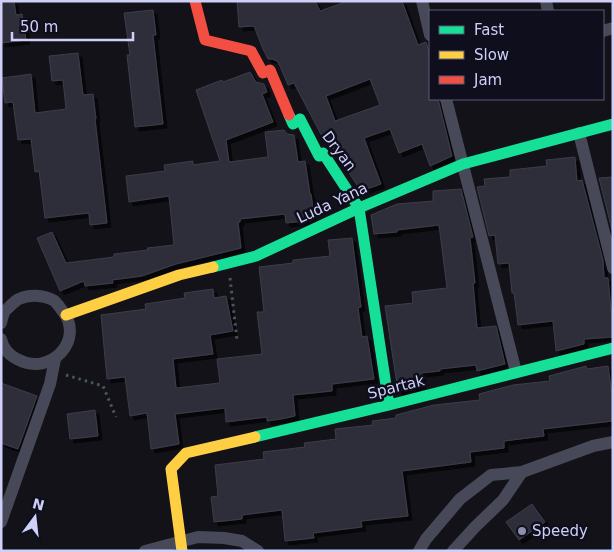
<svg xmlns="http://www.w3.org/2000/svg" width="614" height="552" viewBox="0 0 614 552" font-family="'DejaVu Sans',sans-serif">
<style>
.building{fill:#2f2f3a;stroke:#3d3c4b;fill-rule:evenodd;filter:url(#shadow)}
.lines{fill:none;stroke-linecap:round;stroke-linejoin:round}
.path{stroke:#49565d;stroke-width:3;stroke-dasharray:2.5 4;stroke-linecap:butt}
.street{stroke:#484958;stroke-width:12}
.fast{stroke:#16e098;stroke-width:11}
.slow{stroke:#ffcf43;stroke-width:11}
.jam{stroke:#f24e42;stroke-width:11}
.poi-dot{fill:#8d8eaa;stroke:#0e0e1c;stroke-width:2}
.labels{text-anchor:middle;stroke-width:5;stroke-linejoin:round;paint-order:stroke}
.street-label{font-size:15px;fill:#cfd0f8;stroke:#0e0e1c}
.poi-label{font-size:15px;fill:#cfd0f8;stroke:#0e0e1c;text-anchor:start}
</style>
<defs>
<filter id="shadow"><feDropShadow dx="4" dy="4" stdDeviation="0" flood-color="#0009"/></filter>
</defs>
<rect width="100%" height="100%" fill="#121218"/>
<!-- building -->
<path class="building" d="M1,1H14L16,15L22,14L26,40L1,43Z
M237,1H315L320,11L348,1H402L418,45L426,42L430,54V99H438L452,156L430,166L422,144L399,153L390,129L364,138L381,184L361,191L332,147L327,142H325L294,83L288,85L280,66L277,61L272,59H268L263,49L254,26L239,27ZM370,79L380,105L335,121L326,96Z
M153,10L156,35H153L163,124L135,127L127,55H130L124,13Z
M78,53L83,95L93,94L96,119H95L107,223L90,225L89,213L45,218L39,171L35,172L31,139L18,140L13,102L5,103L2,78L31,74L35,113L66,109L63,80L52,81L49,56Z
M250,72L256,82L264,84L267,92L262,94L273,122L226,140L229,162L268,157L265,132L284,130L287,134L294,135L298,162L305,161L310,194H311L313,208L310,209L312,217L305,221L286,223L285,214L240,219V222H238L241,248L176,264L142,276L112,280L113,283L85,286L84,281L60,291L37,238L52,232L66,263L114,257V254L148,250L147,248L174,245L169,196L129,202L126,176L165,171L164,165L193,161V165L220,161L196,90L222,80L223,82Z
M575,157L577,181L582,180L603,260L604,278H608L611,311H613V337L584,339V344L556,351L553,321L518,325L514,293H512L509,263L498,264L495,235L489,236L477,187L485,186L484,179L510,177V170L547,166L546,160Z
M613,177V234L599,178Z
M461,189L473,237L470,238L475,283H473L477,328L496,326L505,364L477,371L476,365L440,369V371L421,373L422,385L398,391L385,306L413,303L412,292L447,288L439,225L397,230V232L374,234L371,215L397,204L433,201V191Z
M352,238L361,307L358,308L362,337L367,336L374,379L332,384V391L293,395L295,416L281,419L267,421V417L226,422L225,408L175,414L179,444L151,449L147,413L130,416L125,377L107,379L101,315L146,309L145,304L185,298L184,293L213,289L214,298L226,296L233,331L210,335L213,354L173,359L176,388L220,383L217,359L262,354L257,312H264L259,267L293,263V260L330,256L328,240Z
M586,366L587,369L608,366L613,403V421L543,429L544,436L504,441V448L470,452L471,462L402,471L408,516L361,521L362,527L313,533L314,538L285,541L282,510L242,515V519L214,522L211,497L218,496L215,465L264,459L263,452L305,447L304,443L336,439L335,429L373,425L372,421L396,418V415L434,405L480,400L479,394L513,385L550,381L549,376Z
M1,383L37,396L18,449L1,443Z
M95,410L98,436L70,439L67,414Z
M532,504L545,522L519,540L506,522Z"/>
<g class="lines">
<!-- path -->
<path class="path" d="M230,278L237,340
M66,375L103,386L116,417"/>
<!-- street -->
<path class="street" d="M422,1L430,35
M546,1L548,11
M603,31L613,28
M446,99L516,372
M579,133L613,268
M1,323C2,319 3,314 5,311C5,310 10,307 10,306C13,304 16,300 19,299C29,294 43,295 53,300C56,302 59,306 61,309C87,338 51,378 17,359C9,355 3,348 1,339
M1,522L50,384L55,359
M145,551L198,537L224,538L242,541L258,551
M419,551L426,539L460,499L491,475L522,472L593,446L613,442
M453,551L475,527L503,500L522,472"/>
<!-- fast -->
<path class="fast" d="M289,115L293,124L300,119L319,156L323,153L359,208L389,405
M213,267L256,256L359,208L463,164L613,124
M255,437L389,405L613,348"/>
<!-- slow -->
<path class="slow" d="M66,315L179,275L213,267
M182,551L171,469L186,453L255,437"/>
<!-- jam -->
<path class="jam" d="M195,1L205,40L251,51L263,73L270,70L289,115"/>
</g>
<!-- markers -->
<circle class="poi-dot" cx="522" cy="531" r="5"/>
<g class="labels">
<!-- street labels -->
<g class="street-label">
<text transform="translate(339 151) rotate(53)" y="5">Dryan</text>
<text transform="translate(332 203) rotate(-25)" y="5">Luda Yana</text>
<text transform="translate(396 387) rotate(-14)" y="5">Spartak</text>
</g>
<!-- poi labels -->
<g class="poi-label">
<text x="532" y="536">Speedy</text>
</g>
</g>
<!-- border -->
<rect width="614" height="552" fill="none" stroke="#cfd0f8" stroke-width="5"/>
<!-- legend -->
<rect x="429" y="10" width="175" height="90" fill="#0e0e1c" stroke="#5b5c74"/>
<rect x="439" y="26" width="25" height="8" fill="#16e098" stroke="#5b5c74"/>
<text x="474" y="35" font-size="15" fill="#cfd0f8">Fast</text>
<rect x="439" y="51" width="25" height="8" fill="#ffcf43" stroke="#5b5c74"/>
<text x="474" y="60" font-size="15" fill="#cfd0f8">Slow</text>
<rect x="439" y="76" width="25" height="8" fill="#f24e42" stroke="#5b5c74"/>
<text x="474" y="85" font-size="15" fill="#cfd0f8">Jam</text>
<!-- north arrow -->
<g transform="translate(35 517) rotate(15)" stroke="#0e0e1c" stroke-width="4" paint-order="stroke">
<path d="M0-4L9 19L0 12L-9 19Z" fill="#cfd0f8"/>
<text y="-8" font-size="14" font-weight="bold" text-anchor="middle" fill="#cfd0f8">N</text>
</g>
<!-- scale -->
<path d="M12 32v8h121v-8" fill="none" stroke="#cfd0f8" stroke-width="2.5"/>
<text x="20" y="32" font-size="15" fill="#cfd0f8" stroke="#0e0e1c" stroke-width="4" paint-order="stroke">50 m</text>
</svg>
